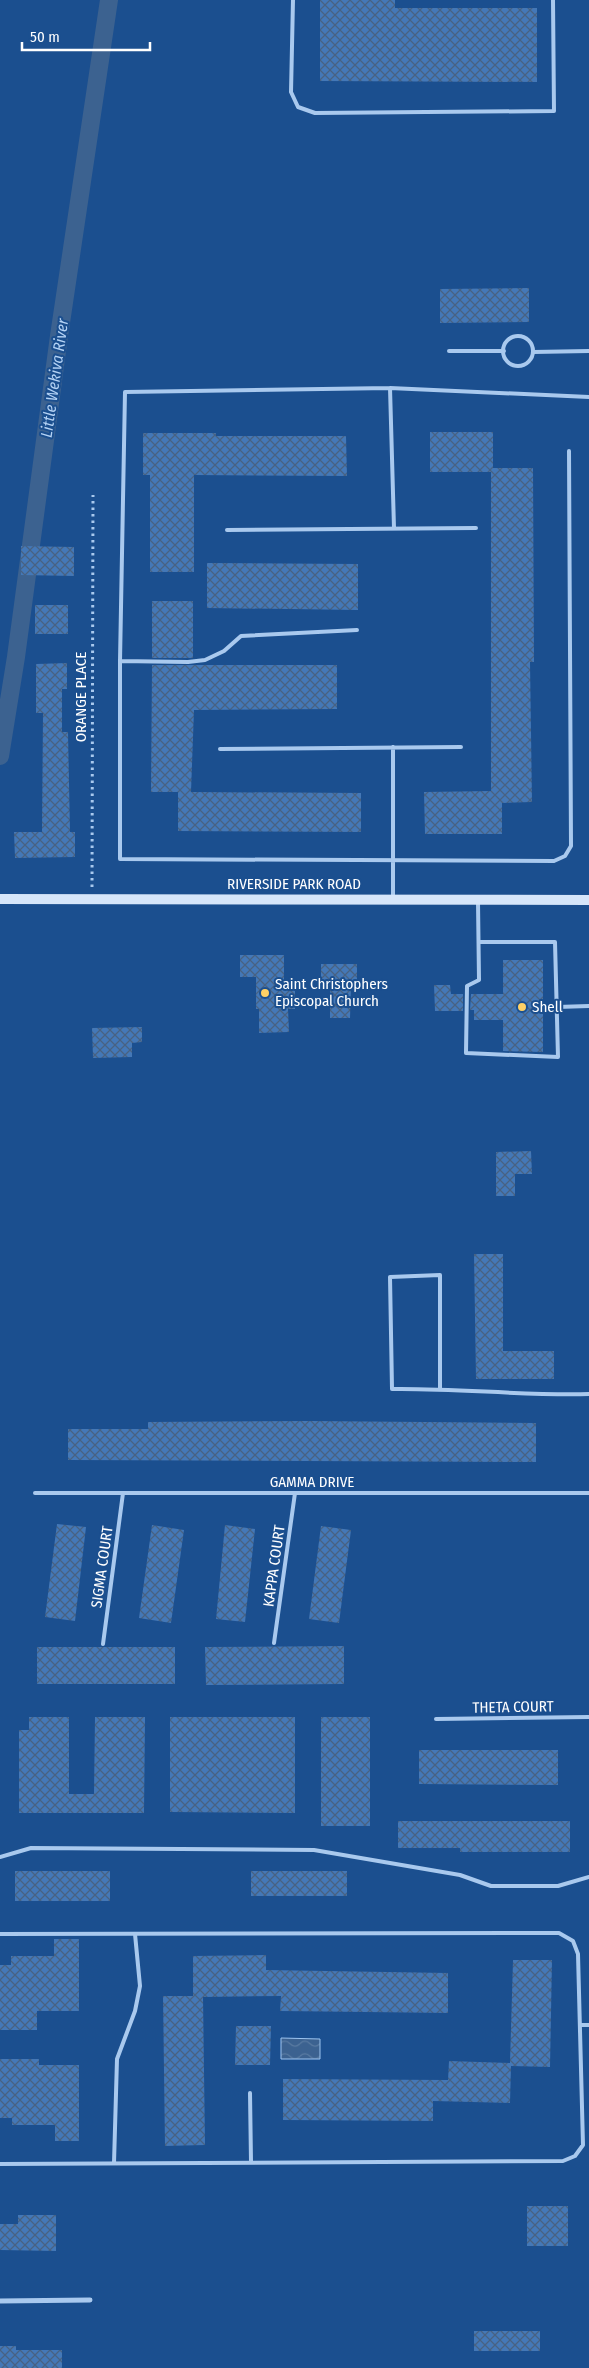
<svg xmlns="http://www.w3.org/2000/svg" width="589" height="2368" viewBox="0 0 589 2368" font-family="'Fira Sans Condensed',sans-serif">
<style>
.water{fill:url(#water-waves);stroke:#9cc4f0}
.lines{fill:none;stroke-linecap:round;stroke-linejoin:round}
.canal{stroke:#3c6290;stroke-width:18}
.building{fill:url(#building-cross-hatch)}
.path{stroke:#a9c9ee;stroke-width:3;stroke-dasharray:2.5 4;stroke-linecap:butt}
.lane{stroke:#a9c9ee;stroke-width:4}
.street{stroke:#a9c9ee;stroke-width:5}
.secondary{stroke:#d6e6fa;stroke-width:10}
.poi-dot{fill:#ffd166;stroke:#1b4f8f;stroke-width:2}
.labels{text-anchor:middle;stroke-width:4;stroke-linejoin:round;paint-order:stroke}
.street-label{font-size:15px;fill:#fff;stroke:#1b4f8f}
.poi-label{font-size:15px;fill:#fff;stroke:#1b4f8f;text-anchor:start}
.water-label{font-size:16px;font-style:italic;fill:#b5d3f5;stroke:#1b4f8f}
</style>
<defs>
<pattern id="water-waves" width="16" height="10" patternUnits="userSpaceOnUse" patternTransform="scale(1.25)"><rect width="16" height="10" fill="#3c6290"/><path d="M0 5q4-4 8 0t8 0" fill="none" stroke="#597aa1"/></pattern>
<pattern id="building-cross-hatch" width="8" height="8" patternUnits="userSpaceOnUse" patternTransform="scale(1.25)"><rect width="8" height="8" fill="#4478b7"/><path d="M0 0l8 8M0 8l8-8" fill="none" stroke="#486282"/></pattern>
</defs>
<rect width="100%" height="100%" fill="#1b4f8f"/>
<!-- water -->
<path class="water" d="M281,2038L320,2039V2059H281Z"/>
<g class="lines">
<!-- canal -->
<path class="canal" d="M0,756L16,657L59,336L109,0"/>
</g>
<!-- building -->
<path class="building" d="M320,0H395V8H537V82L320,81Z
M529,288V322L440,323V289Z
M430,432H493V468H533L534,662H530L532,802L502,803V834H425L424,792L491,791V472H430Z
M143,433H216V436H346L347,476L194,475V572H150V475H143Z
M21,546L74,547V576L21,575Z
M207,563L358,564V610L207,608Z
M152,601H193V658H152Z
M35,605H68V634H35Z
M67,663V689H62V732H68L70,832H75V857L15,858L14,832H42L43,713H36V664Z
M152,665H337V709L194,710L191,792L361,793V832L178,831V792H151Z
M240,955H284V990H295V1009H288L289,1032L259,1033V1009H256V977H240Z
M503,960H543V1052L503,1051V1020H474V1010H470L471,994H503Z
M321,964H357V986H351L350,1018H330V986H321Z
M434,985H450L451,994H463V1011H435Z
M142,1027V1042L132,1043V1057L93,1058L92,1028Z
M531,1151L532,1174H515V1196H496V1152Z
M474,1254H503V1351H554V1379H476Z
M310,1421L536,1423V1462L68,1460V1429H148V1422Z
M57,1524L86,1527L75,1621L45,1617Z
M152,1525L184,1530L171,1623L139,1618Z
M225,1525L255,1529L245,1622L216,1619Z
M321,1526L351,1530L339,1623L309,1619Z
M344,1646V1684L206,1685L205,1647Z
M37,1647H175V1684H37Z
M29,1717H69V1794H94L95,1717H145L144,1813H19V1730H29Z
M170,1717H295V1813L170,1812Z
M321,1717H370V1826H321Z
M419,1750H558V1785L419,1784Z
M398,1821H570V1852H460V1848H398Z
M15,1871H110V1901H15Z
M251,1871H347V1896H251Z
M54,1939H79V2011H37V2030H0V1965H11V1956H54Z
M266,1955V1970L448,1973V2013L280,2011L281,1996L203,1997L205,2145L165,2146L163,1996H193V1956Z
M513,1960H552L550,2067L511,2066L510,2103L433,2101V2121L283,2120V2079L448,2080L449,2061L510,2063Z
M236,2026H271L270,2065H235Z
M0,2059H39V2065H79V2141H55V2125H12V2118H0Z
M527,2206H568V2246H527Z
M18,2215H56V2251L0,2250V2224H18Z
M474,2331H540V2351H474Z
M0,2346H16V2350H62V2368H0Z"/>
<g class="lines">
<!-- path -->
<path class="path" d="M92,887L93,495"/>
<!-- lane -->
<path class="lane" d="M293,0L291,92L298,107L315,113L554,111L553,0
M503 351a15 15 0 1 1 30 0a15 15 0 1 1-30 0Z
M449,351H504
M533,352L589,351
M390,388L394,528
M569,451L571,846L565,856L554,861L120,859V661L125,392L390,388L589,397
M227,530L476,528
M120,661L188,662L205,660L224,651L241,636L357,630
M220,749L461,747
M393,899V747
M478,902L479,980L467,986L466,1053L558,1057L555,942H480
M557,1007L589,1006
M440,1389V1275L390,1277L392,1389C458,1388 523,1396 589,1394
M35,1493H589
M274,1643L295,1493
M103,1644L123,1493
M436,1719L589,1717
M0,1857L31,1848L314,1850L460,1875L491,1886H558L589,1877
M0,1934L559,1933L573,1941L578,1954L583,2145L575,2156L563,2161L0,2164
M580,2025H589
M250,2093L251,2162
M114,2163L117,2059L135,2011L140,1986L135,1934"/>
<!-- street -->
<path class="street" d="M0,2301L90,2300"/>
<!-- secondary -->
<path class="secondary" d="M0,899L589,900"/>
</g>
<!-- markers -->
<g class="poi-dot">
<circle cx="265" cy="993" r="5"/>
<circle cx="522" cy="1007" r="5"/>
</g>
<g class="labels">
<!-- street labels -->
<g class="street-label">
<text transform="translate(81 697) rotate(-90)" y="5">ORANGE PLACE</text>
<text x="294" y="889">RIVERSIDE PARK ROAD</text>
<text x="312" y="1487">GAMMA DRIVE</text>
<text transform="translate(274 1566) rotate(-82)" y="5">KAPPA COURT</text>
<text transform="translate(102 1567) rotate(-82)" y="5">SIGMA COURT</text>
<text transform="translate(513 1707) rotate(-1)" y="5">THETA COURT</text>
</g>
<!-- poi labels -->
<g class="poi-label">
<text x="275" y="989">Saint Christophers<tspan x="275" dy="17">Episcopal Church</tspan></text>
<text x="532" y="1012">Shell</text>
</g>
<!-- water labels -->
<g class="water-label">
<text transform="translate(54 378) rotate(-82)" y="6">Little Wekiva River</text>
</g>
</g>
<!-- scale -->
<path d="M22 42v8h128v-8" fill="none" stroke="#ffffff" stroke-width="2.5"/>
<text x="30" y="42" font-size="15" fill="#ffffff" stroke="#1b4f8f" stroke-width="4" paint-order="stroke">50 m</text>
</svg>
